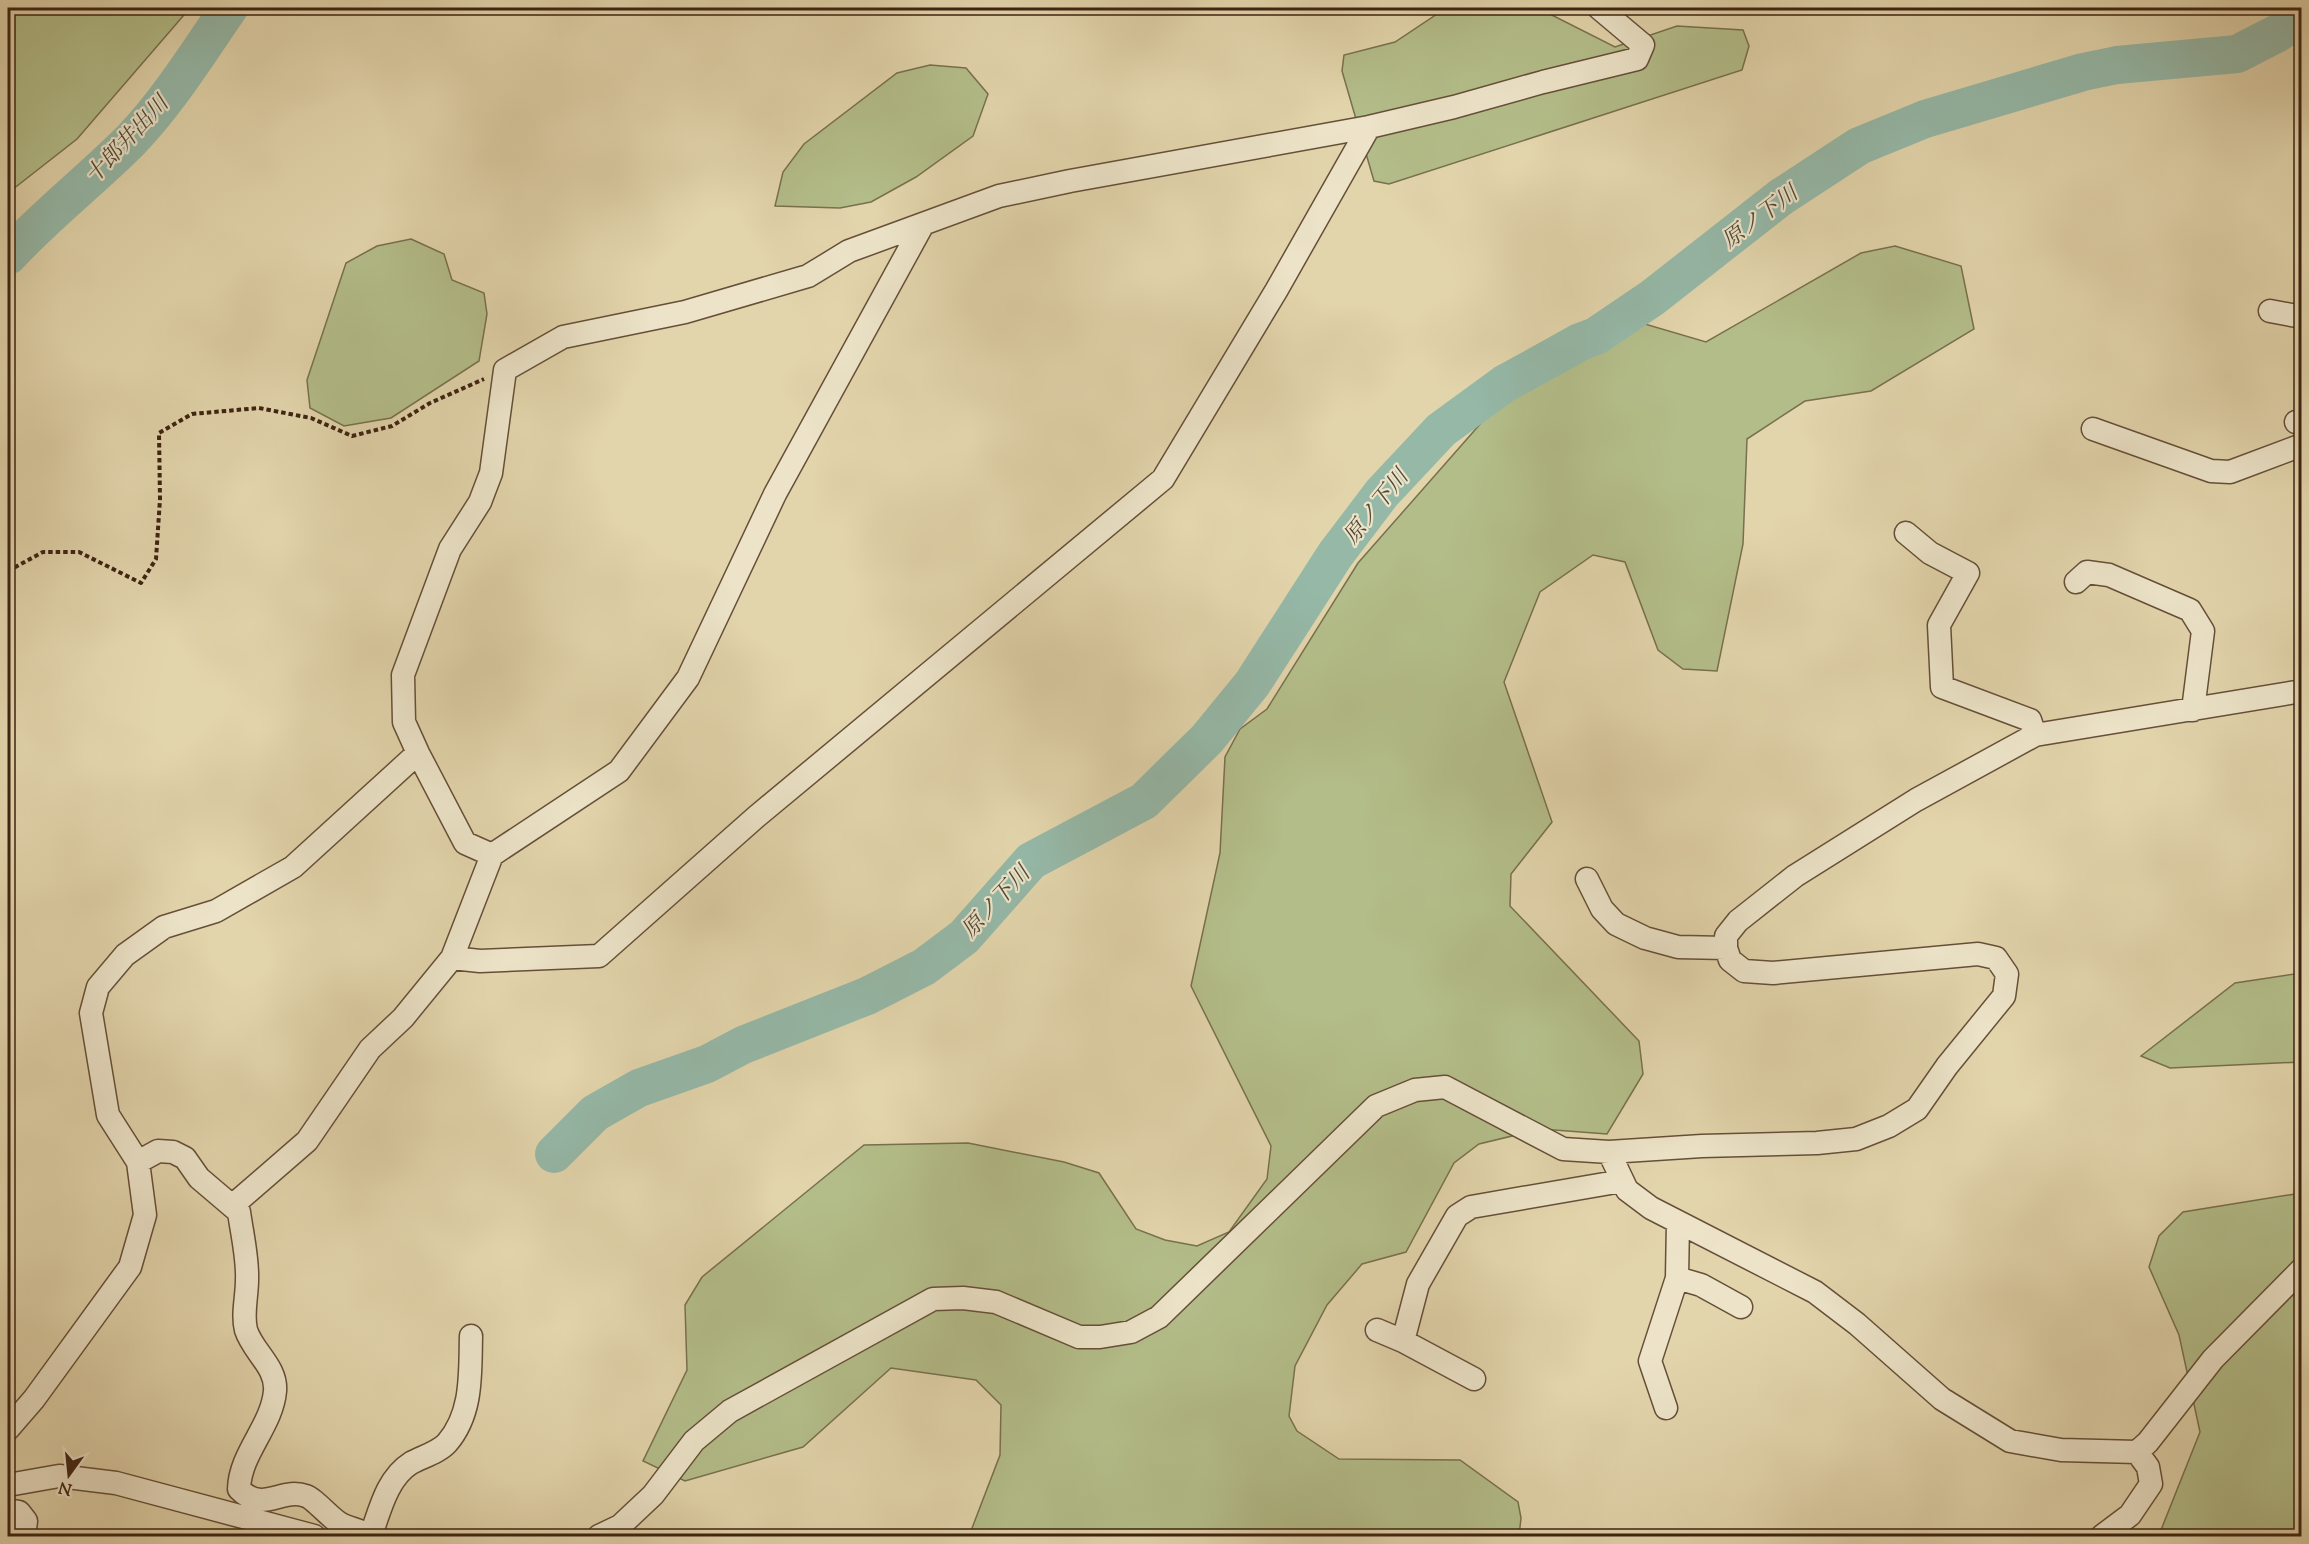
<svg xmlns="http://www.w3.org/2000/svg" width="2309" height="1544" viewBox="0 0 2309 1544" font-family="'Sorts Mill Goudy','Noto Serif JP',serif">
<style>
.green{fill:#b3bd89;stroke:#78704e;stroke-width:1.5}
.lines{fill:none;stroke-linecap:round;stroke-linejoin:round}
.river{stroke:#95b8a7;stroke-width:38}
.minor-casing{stroke:#664f38;stroke-width:25}
.path{stroke:#3d2312;stroke-width:4;stroke-dasharray:4.5 3;stroke-linecap:butt}
.minor{stroke:#ece3c8;stroke-width:22}
.labels{text-anchor:middle;stroke-width:4.5;stroke-linejoin:round;paint-order:stroke}
.water-label{font-size:22px;font-style:italic;fill:#534837;stroke:#ece3c8}
</style>
<rect width="100%" height="100%" fill="#e2d4ab"/>
<filter id="stains"><feTurbulence type="fractalNoise" baseFrequency=".00333" numOctaves="4"/><feColorMatrix values="0 0 0 0 .2 0 0 0 0 .09 0 0 0 0 .02 0 0 0 .5 -.17"/></filter>
<radialGradient id="worn" r=".72"><stop offset=".6" stop-color="#630" stop-opacity="0"/><stop offset="1" stop-color="#630" stop-opacity=".3"/></radialGradient>
<!-- green -->
<path class="green" d="M8,8H190L77,139L8,193Z
M1439,8H1538L1615,47L1677,26L1743,30L1749,46L1742,70L1389,184L1374,181L1342,71L1344,55L1395,42L1437,14Z
M930,65L966,68L988,94L973,136L916,177L871,202L840,208L775,206L783,172L804,144L897,73Z
M411,239L444,254L452,280L484,293L487,314L479,361L391,418L344,426L310,408L307,380L346,263L377,246Z
M1895,246L1961,266L1974,329L1871,391L1805,401L1747,439L1743,544L1717,671L1683,669L1658,650L1625,562L1593,555L1540,592L1504,682L1552,822L1511,874L1510,906L1639,1041L1643,1074L1607,1134L1541,1129L1479,1144L1454,1163L1406,1252L1362,1264L1327,1305L1295,1366L1289,1416L1297,1431L1339,1459L1460,1460L1518,1502L1521,1518L1519,1536H969L1000,1455L1001,1405L976,1380L891,1368L803,1447L685,1481L643,1461L687,1370L685,1305L702,1277L864,1145L968,1143L1064,1162L1099,1173L1136,1229L1165,1240L1197,1246L1229,1232L1267,1179L1271,1146L1191,986L1220,853L1225,757L1240,729L1267,709L1358,563L1525,373L1645,324L1706,342L1861,253Z
M2301,973V1062L2170,1068L2141,1056L2235,983Z
M2301,1193V1536H2155L2161,1530L2200,1432L2179,1335L2149,1267L2159,1236L2183,1212Z"/>
<g class="lines">
<!-- river -->
<path class="river" d="M8,256C46,215 91,180 131,140C169,100 198,53 229,8
M554,1154L595,1113L639,1088L707,1064L743,1045L867,996L924,967L964,937L1031,861L1144,801L1207,739L1252,684L1335,555L1382,493L1441,430L1504,384L1580,342L1596,336L1652,298L1781,197L1859,146L1925,119L2083,72L2117,65L2237,54L2278,33L2302,17"/>
<defs>
<path id="minor" d="M2270,311L2302,317
M2296,422L2302,423
M2093,429L2211,471L2230,472L2302,445
M1906,533L1930,553L1968,573L1939,625L1942,687L2030,720L2035,735
M2076,582L2087,572L2109,575L2190,610L2203,631L2193,710
M492,855L465,843L418,753L404,722L403,675L450,549L480,502L491,473L505,370L563,337L685,312L808,276L849,251L999,196L1070,181L1369,127L1454,107L1543,82L1637,59L1643,45L1599,8
M1587,879L1602,909L1616,924L1645,938L1678,947L1726,948
M452,958L480,961L599,956L756,817L1163,479L1276,291L1369,127
M1609,1152L1627,1190L1651,1208L1815,1292L1857,1324L1942,1399L2010,1441L2061,1450L2137,1452L2148,1442L2213,1359L2302,1269
M138,1162L158,1151L173,1152L185,1158L199,1178L239,1212C242,1234 248,1258 247,1280C247,1297 242,1314 246,1330C253,1352 277,1367 275,1391C272,1426 240,1453 239,1489C263,1514 281,1487 306,1496C313,1498 330,1517 339,1523C349,1529 363,1531 374,1536
M232,1206L307,1141L370,1049L403,1018L452,958L492,855L619,771L688,678L775,494L922,226
M1677,1278L1701,1285L1741,1307
M1377,1330L1403,1341
M1474,1379L1403,1341L1418,1284L1457,1216L1471,1207L1622,1181
M1666,1408L1650,1361L1677,1278L1678,1222
M8,1429L34,1399L130,1267L145,1215L138,1162L108,1115L91,1013L98,987L125,955L164,927L216,911L293,867L418,753
M8,1485L59,1476L116,1483L314,1536
M8,1510L19,1512L26,1521L24,1536
M371,1535C380,1510 387,1478 411,1463C422,1457 439,1452 447,1443C473,1413 470,1373 471,1336
M599,1536L620,1526L653,1495L694,1441L730,1411L933,1299L963,1298L996,1302L1079,1337H1100L1131,1332L1159,1317L1376,1106L1415,1090L1445,1087L1563,1149L1609,1152L1702,1146L1817,1143L1856,1139L1889,1126L1917,1109L1947,1066L2004,996L2007,974L1996,958L1978,954L1773,973L1744,971L1730,960L1726,948V936L1738,921L1795,876L1916,800L2035,735L2302,691
M2102,1536L2130,1515L2151,1484L2148,1467L2137,1452"/>
</defs>
<!-- minor casing -->
<use href="#minor" class="minor-casing"/>
<!-- path -->
<path class="path" d="M8,571L43,552H79L141,583L156,559L160,499L159,433L192,414L259,408L311,418L352,436L392,426L430,403L484,379"/>
<!-- minor -->
<use href="#minor" class="minor"/>
</g>
<g class="labels">
<!-- water labels -->
<g class="water-label">
<text transform="translate(126 139) rotate(-47)" y="8">十郎井出川</text>
<text transform="translate(1759 216) rotate(-37)" y="8">原ノ下川</text>
<text transform="translate(1375 506) rotate(-51)" y="8">原ノ下川</text>
<text transform="translate(995 901) rotate(-47)" y="8">原ノ下川</text>
</g>
</g>
<!-- margin -->
<rect width="2309" height="1544" fill="none" stroke="#e2d4ab" stroke-width="30"/>
<rect x="9" y="9" width="2291" height="1526" fill="none" stroke="#3d2312" stroke-width="3"/>
<rect x="15" y="15" width="2279" height="1514" fill="none" stroke="#3d2312" stroke-width="1.5"/>
<!-- north arrow -->
<g transform="translate(69 1475) rotate(195)" stroke="#ece3c8" stroke-width="4.5" paint-order="stroke">
<path d="M0-4.5L10 22L0 15L-10 22Z" fill="#3d2312"/>
<text y="-9" font-size="16" font-weight="bold" text-anchor="middle" fill="#3d2312">N</text>
</g>
<rect width="100%" height="100%" filter="url(#stains)"/>
<rect width="100%" height="100%" fill="url(#worn)"/>
</svg>
